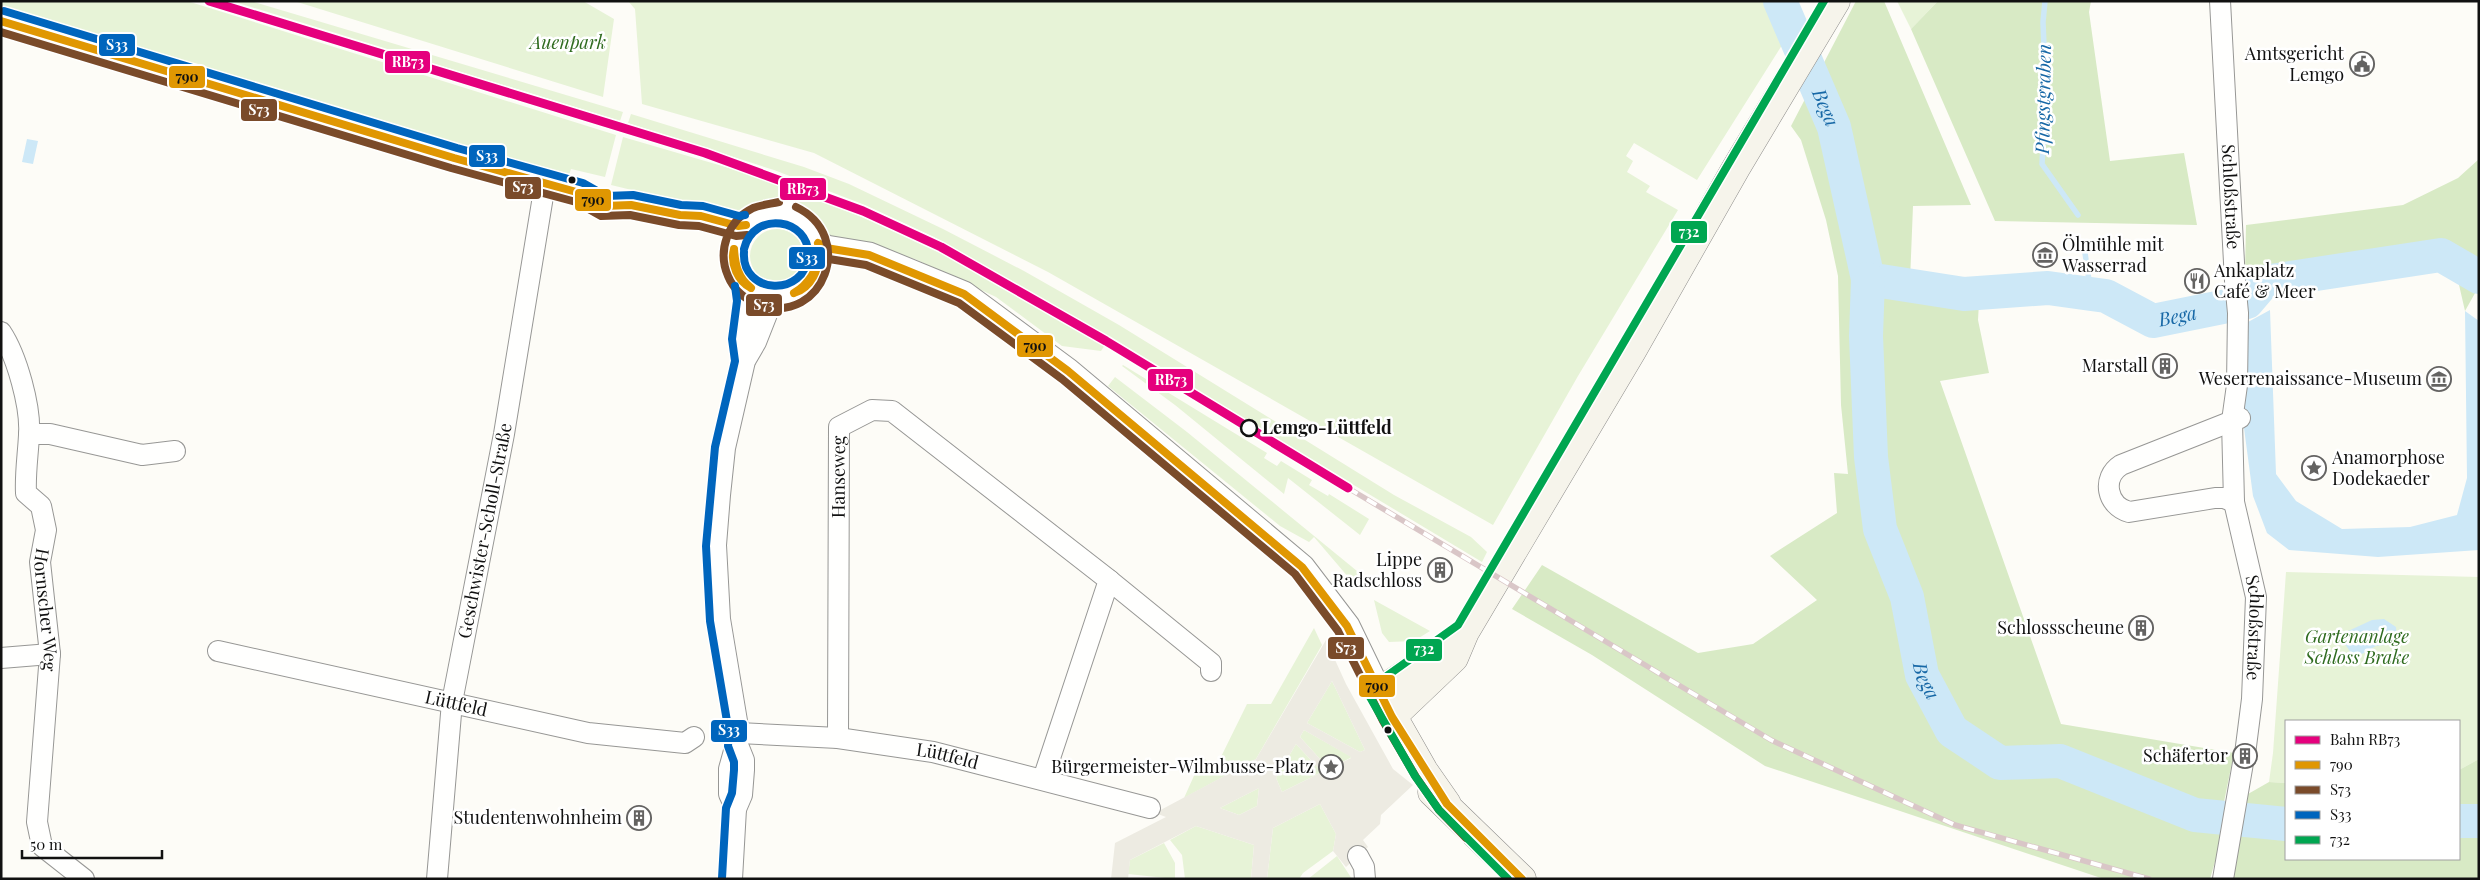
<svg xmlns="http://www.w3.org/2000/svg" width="2480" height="880" viewBox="0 0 2480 880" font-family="'Playfair Display',serif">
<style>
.green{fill:#e7f3d7}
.forest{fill:#d8eac5}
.plaza{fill:#edebe2;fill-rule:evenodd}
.water{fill:#cde8f7}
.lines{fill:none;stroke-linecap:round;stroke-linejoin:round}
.stream{stroke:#cde8f7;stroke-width:5.5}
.river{stroke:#cde8f7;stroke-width:34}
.minor-casing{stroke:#979795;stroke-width:22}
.tertiary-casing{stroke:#979795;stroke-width:27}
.secondary-casing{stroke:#8e8d8b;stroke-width:29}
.minor{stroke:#fffffe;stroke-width:20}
.tertiary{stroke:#fffffe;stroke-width:25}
.secondary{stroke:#f6f4eb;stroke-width:28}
.rail-casing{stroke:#d9c6c7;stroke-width:5.5}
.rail{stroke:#fff;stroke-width:4;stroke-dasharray:11;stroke-linecap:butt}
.bus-1-casing{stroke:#fff;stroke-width:11}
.bus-2-casing{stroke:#fff;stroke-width:11}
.bus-3-casing{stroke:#fff;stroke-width:11}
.bus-4-casing{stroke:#fff;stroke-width:11}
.bus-1{stroke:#e09702;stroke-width:8}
.bus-2{stroke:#7a4b2a;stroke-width:8}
.bus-3{stroke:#0065bd;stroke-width:8}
.bus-4{stroke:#00a651;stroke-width:8}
.rail-1-casing{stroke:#fff;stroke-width:12}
.rail-1{stroke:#e5007d;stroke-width:9}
.bus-dot{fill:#111;stroke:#fff;stroke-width:2}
.stop-dot{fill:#fff;stroke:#111;stroke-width:2.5}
.labels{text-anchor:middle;stroke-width:5;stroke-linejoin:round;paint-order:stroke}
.park-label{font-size:18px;font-style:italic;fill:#2f6b1f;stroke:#fff}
.poi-label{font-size:18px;fill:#111;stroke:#fff;text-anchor:end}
.street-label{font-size:18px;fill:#111;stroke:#fff}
.stop-label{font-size:18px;font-weight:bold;fill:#111;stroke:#fff;text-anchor:start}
.water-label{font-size:19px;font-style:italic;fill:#1768a6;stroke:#fff}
.line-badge{stroke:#fff;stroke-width:2}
.badge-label{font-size:14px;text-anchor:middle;font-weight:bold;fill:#fff}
.pale-badge-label{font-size:14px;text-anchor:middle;font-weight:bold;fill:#111}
</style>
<rect width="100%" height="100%" fill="#fdfcf7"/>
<!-- green -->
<path class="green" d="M1,1H187L616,135L605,177L571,169L569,175L431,139L1,11Z
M232,1H251L623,112L620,121Z
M294,1H583L614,19L603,97Z
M628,1H1766L1784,42L1697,180L1634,143L1626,156L1633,161L1627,172L1650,186L1646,192L1678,210L1578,376L1493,525L1048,272L814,153L642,104L635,9Z
M1897,1H1938L1911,29Z
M631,114L804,167L849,184L943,229L1024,271L1119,325L1394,495L1471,537L1487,552L1482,562L1109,338L934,237L865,205L774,170L628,123Z
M623,137L770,180L929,244L1105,345L1101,351L1062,346L996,297L915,259L826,237L812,220L796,209L769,206L740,216L611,185Z
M750 256a27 27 0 1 1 54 0a27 27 0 1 1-54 0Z
M1123,365L1267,453L1264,458L1277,466L1281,461L1312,480L1309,485L1328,496L1329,494L1369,519L1360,535L1288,478L1284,494L1175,405L1122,366Z
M1115,377L1187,432L1357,571L1358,578L1355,585L1314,537L1309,542L1280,526L1108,386Z
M2286,572L2479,577V759L2459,770V721H2286V783L2269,782L2273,753Z
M1374,600L1430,631L1414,641L1389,642L1382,633Z
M1314,628L1322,645L1256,759L1184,798L1202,758L1217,765L1247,704H1271Z
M1332,681L1365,750L1360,752L1307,723Z
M1304,730L1352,757L1329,769L1300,737Z
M1296,744L1322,772L1282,792L1276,778Z
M1259,788L1257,806L1239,815L1220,808Z
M1320,804L1336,834L1333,851L1303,873L1299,879H1267L1273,828Z
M1196,826L1254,845L1251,879H1185L1182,855L1170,840Z
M1164,843L1175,863V879L1128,874L1130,860Z
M1337,856L1352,879H1308Z"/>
<!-- forest -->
<path class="forest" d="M1856,1H1884L1971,205L1913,206L1910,281L1953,287L1980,285L1978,320L1989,373L1940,381L2061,724L2234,753L2224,802L2221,841L2210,879H2104L1765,766L1592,655L1512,609L1542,565L1698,653L1753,644L1817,600L1770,556L1837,513L1834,473L1848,474L1841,405L1838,276L1826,220L1801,140L1791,126Z
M1938,1H2091L2089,12L2110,161L2184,153L2197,225L1995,221L1911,29Z
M2479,159V286L2465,311L2449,241L2245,274L2246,225L2403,205L2458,178Z
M2479,759V879H2233L2248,794L2269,782L2286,783V859H2459V770Z"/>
<!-- plaza -->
<path class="plaza" d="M1326,640L1346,684L1393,769L1413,785L1381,815L1380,824L1363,840L1368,847L1346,867L1333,851L1336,834L1320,804L1273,828L1267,879H1251L1254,845L1196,826L1130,860L1128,879H1111L1115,843L1166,817L1155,813L1256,759ZM1332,681L1365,750L1360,752L1307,723ZM1304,730L1351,757V758L1329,769L1300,737ZM1296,744L1322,772L1282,792L1276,778ZM1259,788L1257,806L1239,815L1220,808Z"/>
<!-- water -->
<path class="water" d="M27,139L38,141L33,164L22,162Z
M2270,310L2276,474L2296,501L2342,529L2410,527L2457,515L2467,478L2465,311L2479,321V550L2378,557L2289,550L2267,533L2253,496L2244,428L2248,322Z
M2384,619L2396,627L2397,638L2393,644L2376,646L2362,654L2353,656L2345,644L2346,632L2372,620Z"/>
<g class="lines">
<!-- stream -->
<path class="stream" d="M2045,1L2043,22L2046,95L2042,164L2078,215
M2084,246L2091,294"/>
<!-- river -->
<g class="river">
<path id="s1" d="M1780,1L1834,127L1868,279L1964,294L2048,288L2091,294L2106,296L2153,321L2247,302L2264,282L2441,255L2479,277"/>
<path id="s2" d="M1868,279L1866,336L1871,457L1880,529L1907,597L1922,675L1952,731L2000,763L2060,761L2195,815L2286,824"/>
<path d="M2459,821H2479"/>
</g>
<defs>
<g id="minor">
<path id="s3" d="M2220,1L2235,281L2238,313L2237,385L2232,421L2234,502L2256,597L2252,699L2245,754"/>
<path id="s4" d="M1,332C17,356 31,407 29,435C28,455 25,473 26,493L41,506L46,530L40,562L50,654L37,822L42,846L84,879"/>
<path d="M745,361C741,335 749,311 745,285"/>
<path d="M29,434H50L142,455L175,451"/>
<path d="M2234,502L2224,498H2215L2129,512C2107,506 2101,478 2121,465L2240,418"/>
<path d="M1109,580L1211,663V671"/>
<path id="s5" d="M218,651L588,733L685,743L694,737"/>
<path d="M1,658L50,654"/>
<path id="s6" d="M739,733L838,738L933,752L1150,808"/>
<path id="s7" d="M838,738L839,427L872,410L892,411L1109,580L1043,779"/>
<path d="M736,809L729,794V769L739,733L720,619L716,545L720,495L725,448L745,361L756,342L769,309L777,298"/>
<path d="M1358,856L1364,867L1365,879"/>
<path id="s8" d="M437,879L452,702L504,434L545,184"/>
<path d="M732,879L736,809L742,795L744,770V760L738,745"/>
<path d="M2223,879L2244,757"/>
</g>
<path id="tertiary" d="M1,21L454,158L580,193L604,206L631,205L680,215L701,216L738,226L746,225
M733 255a43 43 0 1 1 86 0a43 43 0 1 1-86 0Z
M818,243L826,248L869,255L964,294L1068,371L1302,567L1347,626L1379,692"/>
<path id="secondary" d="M1392,717L1454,658L1465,632L1632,351L1736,168L1836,1
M1432,792L1522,879
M1447,804L1424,771L1379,692L1454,641"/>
</defs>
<!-- minor casing -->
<use href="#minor" class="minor-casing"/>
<!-- tertiary casing -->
<use href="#tertiary" class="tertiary-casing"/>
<!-- secondary casing -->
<use href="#secondary" class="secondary-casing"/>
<!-- minor -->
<use href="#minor" class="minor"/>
<!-- tertiary -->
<use href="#tertiary" class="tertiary"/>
<!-- secondary -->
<use href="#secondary" class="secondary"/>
<defs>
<path id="rail" d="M1348,488L1771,740L1955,825L2149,879"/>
</defs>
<!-- rail casing -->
<use href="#rail" class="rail-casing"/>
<!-- rail -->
<use href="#rail" class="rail"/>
<defs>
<path id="bus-1" d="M1,21L454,158L580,193L604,206L631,205L680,215L701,216L738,226L746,225
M818,243L826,248L869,255L964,294L1068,371L1302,567L1347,626L1392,717L1447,804L1522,879
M734,249C735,265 738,278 751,288
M734,249C730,264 738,281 751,288
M794,293C808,285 819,269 818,252
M794,293C811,288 820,269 818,252"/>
<path id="bus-2" d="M1,32L451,168L576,202L601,216L630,215L679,225L699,226L736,236L747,235
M779,202C770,204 761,205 753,208C728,220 717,251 728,276C734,291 747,301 761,305C823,325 857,236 796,207
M813,251L823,258L866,265L959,303L1062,379L1295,574L1338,631L1383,721L1416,777L1439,810L1466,838"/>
<path id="bus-3" d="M4,11L457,148L583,183L606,196L633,195L681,205L703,206L739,216L745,215
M744,249C754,209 810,219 808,255C806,298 741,295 744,252
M722,878L726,808L732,793L734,770V762L728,746L729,733L710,621L706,546L715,447L735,361L732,339L737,301L735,286"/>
<path id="bus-4" d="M1508,879L1439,810L1415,776L1370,697V688L1458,625L1824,1"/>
</defs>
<!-- bus-1 casing -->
<use href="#bus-1" class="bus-1-casing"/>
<!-- bus-2 casing -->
<use href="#bus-2" class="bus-2-casing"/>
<!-- bus-3 casing -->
<use href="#bus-3" class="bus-3-casing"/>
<!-- bus-4 casing -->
<use href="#bus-4" class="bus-4-casing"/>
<!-- bus-1 -->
<use href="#bus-1" class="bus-1"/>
<!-- bus-2 -->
<use href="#bus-2" class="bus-2"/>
<!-- bus-3 -->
<use href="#bus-3" class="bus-3"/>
<!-- bus-4 -->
<use href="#bus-4" class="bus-4"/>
<defs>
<path id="rail-1" d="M209,1L705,153L863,211L941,247L1106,341L1348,488"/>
</defs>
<!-- rail-1 casing -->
<use href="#rail-1" class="rail-1-casing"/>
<!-- rail-1 -->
<use href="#rail-1" class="rail-1"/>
</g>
<!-- icons -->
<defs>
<symbol id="civic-ring" viewBox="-11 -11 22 22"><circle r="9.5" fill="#fff" stroke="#646362" stroke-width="1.5"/><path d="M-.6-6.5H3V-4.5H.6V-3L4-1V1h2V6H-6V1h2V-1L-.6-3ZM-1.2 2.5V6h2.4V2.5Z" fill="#646362"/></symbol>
<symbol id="museum-ring" viewBox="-11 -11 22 22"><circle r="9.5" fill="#fff" stroke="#646362" stroke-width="1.5"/><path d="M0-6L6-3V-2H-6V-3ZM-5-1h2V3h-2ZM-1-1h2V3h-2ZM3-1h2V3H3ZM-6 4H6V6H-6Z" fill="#646362"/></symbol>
<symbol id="restaurant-ring" viewBox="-11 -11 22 22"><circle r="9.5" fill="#fff" stroke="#646362" stroke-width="1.5"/><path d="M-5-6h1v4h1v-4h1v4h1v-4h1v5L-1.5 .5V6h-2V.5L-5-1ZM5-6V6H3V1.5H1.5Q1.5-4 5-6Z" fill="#646362"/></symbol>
<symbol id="building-ring" viewBox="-11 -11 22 22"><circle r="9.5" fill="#fff" stroke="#646362" stroke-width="1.5"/><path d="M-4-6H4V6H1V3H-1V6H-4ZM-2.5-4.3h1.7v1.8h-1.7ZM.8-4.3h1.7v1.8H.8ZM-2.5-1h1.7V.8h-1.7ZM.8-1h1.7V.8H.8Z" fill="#646362"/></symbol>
<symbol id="sight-ring" viewBox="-11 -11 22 22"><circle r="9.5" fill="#fff" stroke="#646362" stroke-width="1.5"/><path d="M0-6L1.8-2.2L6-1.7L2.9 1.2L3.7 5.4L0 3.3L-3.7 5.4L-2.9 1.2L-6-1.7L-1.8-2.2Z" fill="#646362"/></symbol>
</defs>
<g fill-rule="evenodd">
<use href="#civic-ring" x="2348" y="50" width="28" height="28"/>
<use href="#museum-ring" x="2031" y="241" width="28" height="28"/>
<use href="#restaurant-ring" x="2183" y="267" width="28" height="28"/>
<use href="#building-ring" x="2151" y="352" width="28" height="28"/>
<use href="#museum-ring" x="2425" y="365" width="28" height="28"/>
<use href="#sight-ring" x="2300" y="454" width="28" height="28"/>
<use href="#building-ring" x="1426" y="556" width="28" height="28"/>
<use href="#building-ring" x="2127" y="614" width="28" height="28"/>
<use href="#building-ring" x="2231" y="742" width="28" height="28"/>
<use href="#sight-ring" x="1317" y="753" width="28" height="28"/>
<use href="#building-ring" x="625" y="804" width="28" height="28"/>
</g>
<!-- markers -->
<g class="bus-dot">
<circle cx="572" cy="180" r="4.5"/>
<circle cx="1388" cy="730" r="4.5"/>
</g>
<circle class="stop-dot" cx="1249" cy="428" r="8"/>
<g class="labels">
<!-- park labels -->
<g class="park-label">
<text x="568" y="49">Auenpark</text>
<text x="2357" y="643">Gartenanlage<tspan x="2357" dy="21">Schloss Brake</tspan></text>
</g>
<!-- poi labels -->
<g class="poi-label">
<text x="2344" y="60">Amtsgericht<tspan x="2344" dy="21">Lemgo</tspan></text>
<text x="2062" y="251" text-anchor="start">Ölmühle mit<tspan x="2062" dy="21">Wasserrad</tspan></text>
<text x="2214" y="277" text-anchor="start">Ankaplatz<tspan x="2214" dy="21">Café &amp; Meer</tspan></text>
<text x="2148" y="372">Marstall</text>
<text x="2422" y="385">Weserrenaissance-Museum</text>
<text x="2332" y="464" text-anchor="start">Anamorphose<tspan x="2332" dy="21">Dodekaeder</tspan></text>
<text x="1422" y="566">Lippe<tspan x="1422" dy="21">Radschloss</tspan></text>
<text x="2124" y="634">Schlossscheune</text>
<text x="2228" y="762">Schäfertor</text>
<text x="1314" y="773">Bürgermeister-Wilmbusse-Platz</text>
<text x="622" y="824">Studentenwohnheim</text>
</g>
<!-- street labels -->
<g class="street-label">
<text dy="6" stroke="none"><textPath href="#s3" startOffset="196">Schloßstraße</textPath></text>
<text dy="6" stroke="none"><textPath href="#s7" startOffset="261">Hanseweg</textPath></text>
<text dy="6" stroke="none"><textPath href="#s8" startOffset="352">Geschwister-Scholl-Straße</textPath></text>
<text dy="6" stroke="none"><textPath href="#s4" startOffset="291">Hornscher Weg</textPath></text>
<text dy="6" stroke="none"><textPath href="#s3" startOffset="630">Schloßstraße</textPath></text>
<text dy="6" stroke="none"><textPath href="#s5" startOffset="244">Lüttfeld</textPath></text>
<text dy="6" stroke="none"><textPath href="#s6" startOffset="210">Lüttfeld</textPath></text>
</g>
<!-- stop labels -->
<g class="stop-label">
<text x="1262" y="434">Lemgo-Lüttfeld</text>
</g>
<!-- water labels -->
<g class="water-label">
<text transform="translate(2043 99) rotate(-89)" y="7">Pfingstgraben</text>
<text dy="7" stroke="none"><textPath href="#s1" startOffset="116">Bega</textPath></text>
<text dy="7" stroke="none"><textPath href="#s1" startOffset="611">Bega</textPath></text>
<text dy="7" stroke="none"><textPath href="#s2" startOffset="410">Bega</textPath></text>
</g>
</g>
<g class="line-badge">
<rect x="98" y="33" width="38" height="24" rx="5" fill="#0065bd"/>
<rect x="384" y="50" width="47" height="24" rx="5" fill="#e5007d"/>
<rect x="168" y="65" width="38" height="24" rx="5" fill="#e09702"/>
<rect x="240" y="98" width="38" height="24" rx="5" fill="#7a4b2a"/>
<rect x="468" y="144" width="38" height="24" rx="5" fill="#0065bd"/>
<rect x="504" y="176" width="38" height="24" rx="5" fill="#7a4b2a"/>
<rect x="779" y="177" width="48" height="24" rx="5" fill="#e5007d"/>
<rect x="574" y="188" width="38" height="24" rx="5" fill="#e09702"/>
<rect x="1670" y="220" width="38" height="24" rx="5" fill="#00a651"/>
<rect x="788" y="246" width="38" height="24" rx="5" fill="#0065bd"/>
<rect x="745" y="293" width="38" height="24" rx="5" fill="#7a4b2a"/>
<rect x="1016" y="334" width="38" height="24" rx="5" fill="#e09702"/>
<rect x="1147" y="368" width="47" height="24" rx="5" fill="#e5007d"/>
<rect x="1327" y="636" width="38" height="24" rx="5" fill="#7a4b2a"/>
<rect x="1405" y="638" width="38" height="24" rx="5" fill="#00a651"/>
<rect x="1358" y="674" width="38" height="24" rx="5" fill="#e09702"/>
<rect x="710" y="719" width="38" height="24" rx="5" fill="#0065bd"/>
</g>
<g class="badge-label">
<text x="117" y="50">S33</text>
<text x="408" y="67">RB73</text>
<text x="259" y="115">S73</text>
<text x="487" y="161">S33</text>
<text x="523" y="192">S73</text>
<text x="803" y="194">RB73</text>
<text x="1689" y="237">732</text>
<text x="807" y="263">S33</text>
<text x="764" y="310">S73</text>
<text x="1171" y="385">RB73</text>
<text x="1346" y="653">S73</text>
<text x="1424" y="654">732</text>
<text x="729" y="735">S33</text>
</g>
<g class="pale-badge-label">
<text x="187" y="82">790</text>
<text x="593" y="205">790</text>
<text x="1035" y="351">790</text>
<text x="1377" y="691">790</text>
</g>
<!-- border -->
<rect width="2480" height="880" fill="none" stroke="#111111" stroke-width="5"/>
<!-- legend -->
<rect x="2285" y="720" width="175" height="140" fill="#ffffff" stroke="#a0a0a0"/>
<rect x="2295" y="736" width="25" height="8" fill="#e5007d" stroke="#a0a0a0"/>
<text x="2330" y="745" font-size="15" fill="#111111">Bahn RB73</text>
<rect x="2295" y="761" width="25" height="8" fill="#e09702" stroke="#a0a0a0"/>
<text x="2330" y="770" font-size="15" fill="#111111">790</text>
<rect x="2295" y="786" width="25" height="8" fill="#7a4b2a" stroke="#a0a0a0"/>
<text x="2330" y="795" font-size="15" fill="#111111">S73</text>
<rect x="2295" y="811" width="25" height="8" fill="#0065bd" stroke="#a0a0a0"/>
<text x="2330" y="820" font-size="15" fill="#111111">S33</text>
<rect x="2295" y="836" width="25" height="8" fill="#00a651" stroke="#a0a0a0"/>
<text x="2330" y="845" font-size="15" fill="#111111">732</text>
<!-- scale -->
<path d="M22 850v8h140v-8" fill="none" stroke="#111111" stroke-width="2.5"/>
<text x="30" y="850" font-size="15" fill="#111111" stroke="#ffffff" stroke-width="4" paint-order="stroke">50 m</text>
</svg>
